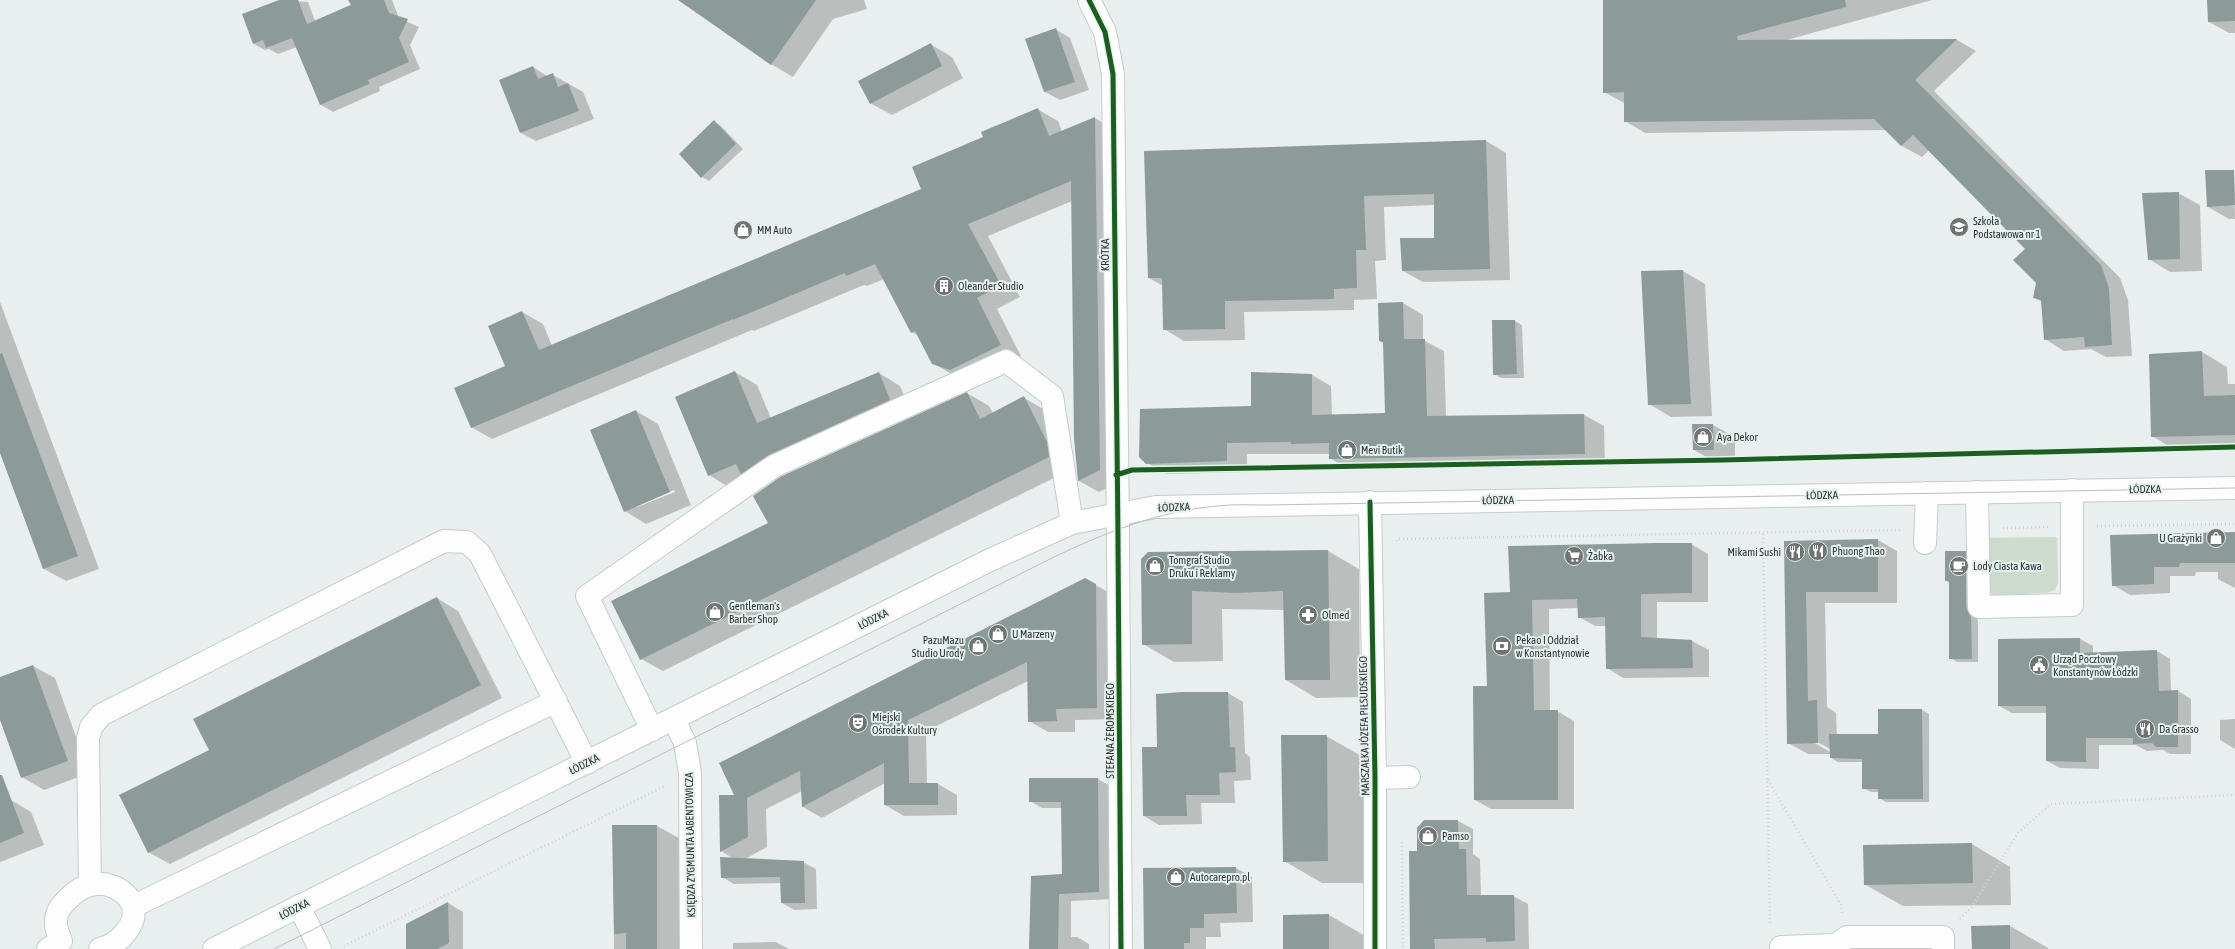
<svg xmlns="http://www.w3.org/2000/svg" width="2235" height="949" viewBox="0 0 2235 949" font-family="'Asap Condensed',sans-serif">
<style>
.green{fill:#cddbcd}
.shadow{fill:#0003;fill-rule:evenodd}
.building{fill:#8d9a9a}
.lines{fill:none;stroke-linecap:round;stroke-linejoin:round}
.minor-casing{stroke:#c7cccb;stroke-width:24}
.major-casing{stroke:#c7cccb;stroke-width:24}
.path{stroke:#d2d4d4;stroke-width:2.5;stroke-dasharray:1 3;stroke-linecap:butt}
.minor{stroke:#fcfdfc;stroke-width:22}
.major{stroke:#fcfdfc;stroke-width:22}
.tram{stroke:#bcbdbd;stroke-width:1}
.cycleway-casing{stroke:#e6f2ef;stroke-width:8}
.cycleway{stroke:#1b5e20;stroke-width:5}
.labels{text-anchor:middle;stroke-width:4;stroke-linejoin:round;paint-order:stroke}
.poi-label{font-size:11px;fill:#2d3231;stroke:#e6f2ef;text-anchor:start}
.street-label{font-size:11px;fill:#2d3231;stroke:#e6f2ef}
</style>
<rect width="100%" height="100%" fill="#e9efee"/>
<!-- green -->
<path class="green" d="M2057,537L2058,583L2055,590L2047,593L1994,595L1987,592L1982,538Z"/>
<!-- shadow -->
<path class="shadow" d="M282,0L308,2L315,21L361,0H392L399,18L419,27L410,45L420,69L379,87L380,91L333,112L321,105L297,47L278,54L269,49L265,50L254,44Z
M682,0H864L867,9L833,19L793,77L771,64Z
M1604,0H1932L1783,41L1957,40L1976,51L1934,91L2120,278L2128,300L2132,356L2106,357L2091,349L2064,351L2045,339L2042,302L2034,297L2037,283L2026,249L1929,150L1922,157L1902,146L1886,130L1645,133L1625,121L1624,103L1604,92Z
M2208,0H2235V33H2229L2209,22Z
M1055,29L1070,38L1089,90L1060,100L1045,92L1027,40Z
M930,44L952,57L963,78L892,115L870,103Z
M533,67L547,76L553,75L583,92L594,119L536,141L521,133Z
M1037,109L1058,121L1062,132L1095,118L1115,130L1120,482L1099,492L1079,481L1075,438L1072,201L988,236L1020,297L997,309L1021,356L971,381L953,375L933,363L919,336L912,332L884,279L867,286L864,285L754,331L752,330L492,439L471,427L507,367L522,312L543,324L552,346L922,190L984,137Z
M714,122L721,126L743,149L709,181L702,177Z
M1486,141L1506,153L1510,280L1423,282L1403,271L1435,239V205L1384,207L1386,260L1375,261L1377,299L1354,300V310L1244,312L1245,340L1184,341L1164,329L1163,286L1149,278Z
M2234,171L2235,219H2229L2208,207Z
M2178,193L2200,205L2202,271L2170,272L2149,259Z
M1683,271L1705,284L1712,416L1671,417L1649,404Z
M0,302L99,569L66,581L44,569L0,451Z
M1403,303L1423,315V340L1444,351L1446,416L1584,415L1604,426L1605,465L1350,470L1330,458V454H1247V472L1167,474L1147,463L1312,375L1331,386L1332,416L1386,414L1384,343L1380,341Z
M1493,321H1515L1522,325L1524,378H1501L1494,374Z
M2202,352L2227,367L2228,384H2235V450L2177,451L2152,436Z
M735,372L757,385L771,418L879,373L900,386L911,412L730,488L709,475Z
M967,393L989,406L993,413L1024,398L1045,410L1070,470L663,671L641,659L769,523Z
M636,411L658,424L691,505L646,524L625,511ZM674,490L675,492L637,507V505Z
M1693,425H1713L1735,437V462H1715L1694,450Z
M2235,534V588L2218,579V572H2196L2195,576H2170V593L2130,595L2113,585L2111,536Z
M1878,540L1897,551V603H1825L1827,707L1836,713L1837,735H1879V710H1922L1929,714V802H1886L1879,798V792H1871L1863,788V762H1838L1831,758V754H1808L1788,743L1785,542ZM1814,740L1830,749V752L1813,742Z
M1691,544L1708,554V602H1657V639L1692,641L1709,650V677L1623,678L1607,668L1606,626H1595L1579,617L1578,608L1549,609L1550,711H1557L1574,721V809H1491L1475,800L1488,687L1511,593Z
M1328,551L1359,569L1360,697L1316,698L1286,680L1285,610L1222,609L1223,661L1174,662L1143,644L1142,559Z
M1965,552L1972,556L1973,612L1978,621V662H1957L1950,658V583L1946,581Z
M1085,579L1115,596L1116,719L1075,720V732H1048L1029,721L1028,681L926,731L927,784H938L957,795V815L904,816L885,805V783L822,818L803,807L802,791L766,809L767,847L745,859L803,862L816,869L817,909L794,910L782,903L781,883L734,884L722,877L734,859L721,851L735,796Z
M437,598L458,611L502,698L170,864L148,852L210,750Z
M2080,639L2093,646V654L2157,651L2170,659L2171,691H2178L2191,699V754H2170L2163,750L2147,751L2136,745H2099V769L2060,768L2047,761V713H2012L1999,706V640Z
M33,666L55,678L89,773L44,790L22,777L0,717V678Z
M1228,693L1243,702L1245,753L1250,757L1251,780L1234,781L1235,803H1201L1202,824L1159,825L1144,816Z
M2235,719V749L2220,740V720Z
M1326,736L1365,758L1366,883H1322L1284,861Z
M1030,779H1098L1110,786L1111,899L1071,901V937H1077L1089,944V949H1030L1063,875L1062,808H1042L1030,801Z
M11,800L31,812L44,845L0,862V804Z
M1424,821H1458L1473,829V854L1480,859L1481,896H1513L1528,904L1529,949H1412L1418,852Z
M613,826H657L679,838V949H614Z
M1972,844L2010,867L2011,905L1903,906L1864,884V846Z
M1236,868L1252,877L1253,922L1220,923L1221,937H1206V949H1145L1144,869Z
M448,903L463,912V949H407V924Z
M1329,915L1367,937V949H1284Z
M2010,926L2048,948V949H1973Z
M776,942L789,949H733V943Z"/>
<!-- building -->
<path class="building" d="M279,0H298L307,24L351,5L348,0H384L389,13L408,19L399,38L409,62L368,80L369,84L320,105L292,38L266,48L263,40L253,44L242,14Z
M678,0H816L771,65Z
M1603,0H1845L1846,7L1737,36L1738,40L1957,39L1915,80L2101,265L2109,288L2112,345L2085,347L2084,337L2044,340L2041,300L2033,298L2036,283L2013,260L2025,249L1913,135L1901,146L1874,119L1624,122V92L1603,93Z
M2207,0H2235V21L2208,22Z
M1056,28L1075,82L1044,92L1025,39Z
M931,43L942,66L870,104L858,81Z
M533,66L538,79L553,73L558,87L568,83L579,111L520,133L499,80Z
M1038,108L1049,136L1095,117L1100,470L1078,481L1074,438L1071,181L968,224L1001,285L977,298L1001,345L950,370L932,364L915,331L911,333L875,264L846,276L845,273L733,320V319L471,428L454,388L505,366L488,326L522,311L539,350L921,189L912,167L983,137L981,132Z
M714,120L736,144L701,178L679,154Z
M1486,140L1490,269L1402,271L1400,238H1434V194L1364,196L1366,250H1356L1357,288L1334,289V299L1225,301V329L1163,330L1162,278H1148L1144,151Z
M2205,170H2234L2235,205L2207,207Z
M2179,192L2180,259L2148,260L2142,193Z
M1683,270L1691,404L1648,405L1641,271Z
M1403,302L1404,339H1425L1427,416L1584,414L1585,454L1329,459V443L1291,444V442L1227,443V461L1146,464L1139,457L1140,409L1251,406V372L1312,374V415L1385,413L1383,342L1379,341L1378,303Z
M1492,320H1515L1517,374L1493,375Z
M2202,351L2204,396L2235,395V435L2151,437L2149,354Z
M2,353L78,556L43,569L0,453V354Z
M735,371L757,423L879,372L890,400L769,455L741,474L736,464L708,476L675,397Z
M967,392L980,419L1024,396L1047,442L1049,457L640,660L611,601L768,523L753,496L780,477Z
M636,410L670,492L624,512L590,430Z
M1692,424H1713L1714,450H1693Z
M2235,532V563H2180L2179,567H2154V584L2112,586L2110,535Z
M1878,539V592H1806L1808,701L1817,700L1818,743L1787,744L1784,541Z
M1657,543H1692V593L1641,594V637L1692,640L1693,668L1606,669L1605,617L1578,618L1577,599L1532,600L1534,710H1558V800H1474L1473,686H1487L1484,593L1510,592L1508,546Z
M1328,550L1330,680H1285L1283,591L1236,593L1192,591V644L1142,645L1141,559L1148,552Z
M1945,551H1966V607L1971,616L1972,659H1949V581H1945Z
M1085,578L1096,584L1097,708L1056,709L1057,721L1028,722L1027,662L908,720L909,783H938V805H884V763L802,807L800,771L747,798L748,837L720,852L719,795H734L719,763Z
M437,597L481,685L148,853L119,795L209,750L193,719Z
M2080,638V653L2157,650L2159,691L2178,690V747H2156L2152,743L2133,744V738H2086V762L2046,761V706H1998V639Z
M33,665L68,761L21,778L0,720V677Z
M1182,692H1228L1230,747H1235L1236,772L1219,773L1220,795H1186L1187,816H1143L1142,747H1157L1156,694Z
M1878,709H1922L1923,799H1878V789H1862V759L1830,758L1829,734H1878Z
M1281,735H1327L1328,861L1283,862Z
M0,775H2L24,833L0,843Z
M1029,778H1098L1099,892L1059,894L1058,949H1029L1031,876L1062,874L1061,802H1029Z
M1424,820H1458L1459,849H1466L1467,895H1514L1515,941L1486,942V938L1434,939L1435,949H1410L1409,851H1417V828Z
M612,825H657V949H626V933L614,934Z
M1972,843L1973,883L1864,885L1863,845Z
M720,857L804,861L805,903H781L780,877L721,878Z
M1236,867L1237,913L1204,914V928H1190V943H1184V949H1144L1143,868Z
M448,902L449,943L437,949H406V924Z
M1329,914V949H1283V915Z
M2010,925V949H1972L1971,926Z"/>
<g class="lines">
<defs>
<path id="minor" d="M1089,0L1105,32L1113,74C1116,366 1120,657 1121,949
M1977,492L1979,607L2072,605V490
M1370,502L1375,778V949
M1925,543L1927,493
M674,719L685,743L690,773L691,949
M652,730L587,596L774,466L1006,361L1052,396L1072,523
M1375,778L1409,777
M90,885L88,739L91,727L101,715L444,541L467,542L480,554L587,763
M134,906L556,701
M299,906L320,949
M48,949L61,941C59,935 55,928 56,921C56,914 60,907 65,902C73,893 83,885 96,884C119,882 143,903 130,926C123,938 113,946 100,949
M1781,949V947L1836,945L1847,937H1943V949"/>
<path id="major" d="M214,949L990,560L1072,523L1156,507L2235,488"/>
</defs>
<!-- minor casing -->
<use href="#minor" class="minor-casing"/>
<!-- major casing -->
<use href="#major" class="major-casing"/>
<!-- path -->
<path class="path" d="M2097,526L2235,524
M2003,528L2048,527
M1763,534L1770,925
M1397,541V539L1900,530
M1768,780L1841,905L1842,913
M1402,842L1403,949
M1960,919L1971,908L2018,833L2051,804L2235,795
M344,946L665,786"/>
<!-- minor -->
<use href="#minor" class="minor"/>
<!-- major -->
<use href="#major" class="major"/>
<!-- tram -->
<path class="tram" d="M274,949L1052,558C1104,533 1159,511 1217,506C1234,504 1252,505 1269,505L2235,488"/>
<defs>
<path id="cycleway" d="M1089,0L1105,32L1113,74C1116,366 1120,657 1121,949
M1116,475L1132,470L1723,460L2235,447
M1370,502L1375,778V949"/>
</defs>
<!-- cycleway casing -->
<use href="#cycleway" class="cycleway-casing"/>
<!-- cycleway -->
<use href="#cycleway" class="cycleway"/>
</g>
<!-- icons -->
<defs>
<symbol id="school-disc" viewBox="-11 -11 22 22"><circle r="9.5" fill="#6f7473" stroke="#e6f2ef"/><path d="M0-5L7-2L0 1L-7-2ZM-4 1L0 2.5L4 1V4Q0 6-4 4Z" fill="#fff"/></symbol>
<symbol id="shop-disc" viewBox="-11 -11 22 22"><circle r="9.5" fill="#6f7473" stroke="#e6f2ef"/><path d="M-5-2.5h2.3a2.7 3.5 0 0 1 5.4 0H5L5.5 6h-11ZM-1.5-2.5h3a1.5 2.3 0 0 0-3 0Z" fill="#fff"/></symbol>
<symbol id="building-disc" viewBox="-11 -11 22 22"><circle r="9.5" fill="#6f7473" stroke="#e6f2ef"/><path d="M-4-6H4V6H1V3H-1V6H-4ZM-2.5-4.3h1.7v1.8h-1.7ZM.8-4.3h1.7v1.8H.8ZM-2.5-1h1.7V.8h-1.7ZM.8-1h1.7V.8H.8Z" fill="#fff"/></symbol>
<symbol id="restaurant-disc" viewBox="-11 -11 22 22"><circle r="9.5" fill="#6f7473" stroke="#e6f2ef"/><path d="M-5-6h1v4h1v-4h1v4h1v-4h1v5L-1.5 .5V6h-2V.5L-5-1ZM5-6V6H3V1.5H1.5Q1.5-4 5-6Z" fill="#fff"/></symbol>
<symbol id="supermarket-disc" viewBox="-11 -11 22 22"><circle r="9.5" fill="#6f7473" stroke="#e6f2ef"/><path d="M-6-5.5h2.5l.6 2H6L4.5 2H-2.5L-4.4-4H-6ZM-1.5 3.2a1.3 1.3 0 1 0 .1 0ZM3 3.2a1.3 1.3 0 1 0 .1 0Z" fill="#fff"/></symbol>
<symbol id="cafe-disc" viewBox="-11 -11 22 22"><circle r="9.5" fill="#6f7473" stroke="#e6f2ef"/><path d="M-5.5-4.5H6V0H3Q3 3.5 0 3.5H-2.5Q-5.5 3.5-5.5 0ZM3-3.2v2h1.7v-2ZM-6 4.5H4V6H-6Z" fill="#fff"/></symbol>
<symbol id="pharmacy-disc" viewBox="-11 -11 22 22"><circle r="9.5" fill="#6f7473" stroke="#e6f2ef"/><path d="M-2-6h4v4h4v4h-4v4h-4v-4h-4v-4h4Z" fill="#fff"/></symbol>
<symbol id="bank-disc" viewBox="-11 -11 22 22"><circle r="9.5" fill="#6f7473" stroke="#e6f2ef"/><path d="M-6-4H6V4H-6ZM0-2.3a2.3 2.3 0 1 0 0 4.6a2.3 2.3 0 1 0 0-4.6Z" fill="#fff"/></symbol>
<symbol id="civic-disc" viewBox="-11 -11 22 22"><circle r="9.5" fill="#6f7473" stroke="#e6f2ef"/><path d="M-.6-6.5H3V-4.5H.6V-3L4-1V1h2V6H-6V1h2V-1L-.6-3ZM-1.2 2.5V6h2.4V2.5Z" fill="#fff"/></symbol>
<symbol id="theatre-disc" viewBox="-11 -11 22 22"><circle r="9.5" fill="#6f7473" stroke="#e6f2ef"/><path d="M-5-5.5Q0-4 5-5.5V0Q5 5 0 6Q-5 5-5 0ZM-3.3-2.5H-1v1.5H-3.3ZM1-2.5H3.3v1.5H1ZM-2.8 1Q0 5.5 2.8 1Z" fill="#fff"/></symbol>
</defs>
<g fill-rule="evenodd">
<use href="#school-disc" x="1948" y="216" width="22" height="22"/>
<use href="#shop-disc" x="732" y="219" width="22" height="22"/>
<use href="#building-disc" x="933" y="275" width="22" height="22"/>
<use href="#shop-disc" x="1692" y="426" width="22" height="22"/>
<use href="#shop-disc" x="1336" y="439" width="22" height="22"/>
<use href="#shop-disc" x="2205" y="527" width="22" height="22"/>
<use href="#restaurant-disc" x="1807" y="540" width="22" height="22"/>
<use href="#restaurant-disc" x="1784" y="541" width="22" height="22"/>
<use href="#supermarket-disc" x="1563" y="545" width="22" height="22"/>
<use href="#shop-disc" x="1144" y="555" width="22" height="22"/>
<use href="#cafe-disc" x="1948" y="555" width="22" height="22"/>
<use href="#shop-disc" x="704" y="601" width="22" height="22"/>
<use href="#pharmacy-disc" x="1297" y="604" width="22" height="22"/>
<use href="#shop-disc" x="987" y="623" width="22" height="22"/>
<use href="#shop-disc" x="967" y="635" width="22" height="22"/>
<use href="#bank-disc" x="1491" y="635" width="22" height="22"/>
<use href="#civic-disc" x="2028" y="654" width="22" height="22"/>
<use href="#theatre-disc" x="847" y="712" width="22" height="22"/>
<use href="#restaurant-disc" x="2134" y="718" width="22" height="22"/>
<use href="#shop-disc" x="1417" y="825" width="22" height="22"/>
<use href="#shop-disc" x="1165" y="866" width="22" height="22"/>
</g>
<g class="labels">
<!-- poi labels -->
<g class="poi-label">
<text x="1973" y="225">Szkoła<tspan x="1973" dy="13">Podstawowa nr 1</tspan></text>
<text x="757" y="234">MM Auto</text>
<text x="958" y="290">Oleander Studio</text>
<text x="1717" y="441">Aya Dekor</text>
<text x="1361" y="454">Mevi Butik</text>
<text x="2202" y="542" text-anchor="end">U Grażynki</text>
<text x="1832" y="555">Phuong Thao</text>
<text x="1781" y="556" text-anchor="end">Mikami Sushi</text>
<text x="1588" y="560">Żabka</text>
<text x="1169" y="564">Tomgraf Studio<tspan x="1169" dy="13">Druku i Reklamy</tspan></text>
<text x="1973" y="570">Lody Ciasta Kawa</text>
<text x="729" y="610">Gentleman's<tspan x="729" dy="13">Barber Shop</tspan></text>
<text x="1322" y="619">Olmed</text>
<text x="1012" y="638">U Marzeny</text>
<text x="964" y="644" text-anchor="end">PazuMazu<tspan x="964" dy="13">Studio Urody</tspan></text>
<text x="1516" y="644">Pekao I Oddział<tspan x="1516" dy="13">w Konstantynowie</tspan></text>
<text x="2053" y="663">Urząd Pocztowy<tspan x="2053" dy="13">Konstantynów Łódzki</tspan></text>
<text x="872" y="721">Miejski<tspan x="872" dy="13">Ośrodek Kultury</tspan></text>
<text x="2159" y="733">Da Grasso</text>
<text x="1442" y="840">Pamso</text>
<text x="1190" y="881">Autocarepro.pl</text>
</g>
<!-- street labels -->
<g class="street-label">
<text transform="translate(1105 255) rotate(-90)" y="4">KRÓTKA</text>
<text transform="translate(2145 489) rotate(-1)" y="4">ŁÓDZKA</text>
<text transform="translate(1822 495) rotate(-1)" y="4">ŁÓDZKA</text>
<text transform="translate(1498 500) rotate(-1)" y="4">ŁÓDZKA</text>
<text transform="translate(1174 507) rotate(-2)" y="4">ŁÓDZKA</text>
<text transform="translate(873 619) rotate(-27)" y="4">ŁÓDZKA</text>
<text transform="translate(1364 726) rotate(-91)" y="4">MARSZAŁKA JÓZEFA PIŁSUDSKIEGO</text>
<text transform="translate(1110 731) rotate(-90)" y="4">STEFANA ŻEROMSKIEGO</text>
<text transform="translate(584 764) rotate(-27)" y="4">ŁÓDZKA</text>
<text transform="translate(690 845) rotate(-91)" y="4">KSIĘDZA ZYGMUNTA ŁABENTOWICZA</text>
<text transform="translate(294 909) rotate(-27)" y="4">ŁÓDZKA</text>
</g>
</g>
</svg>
